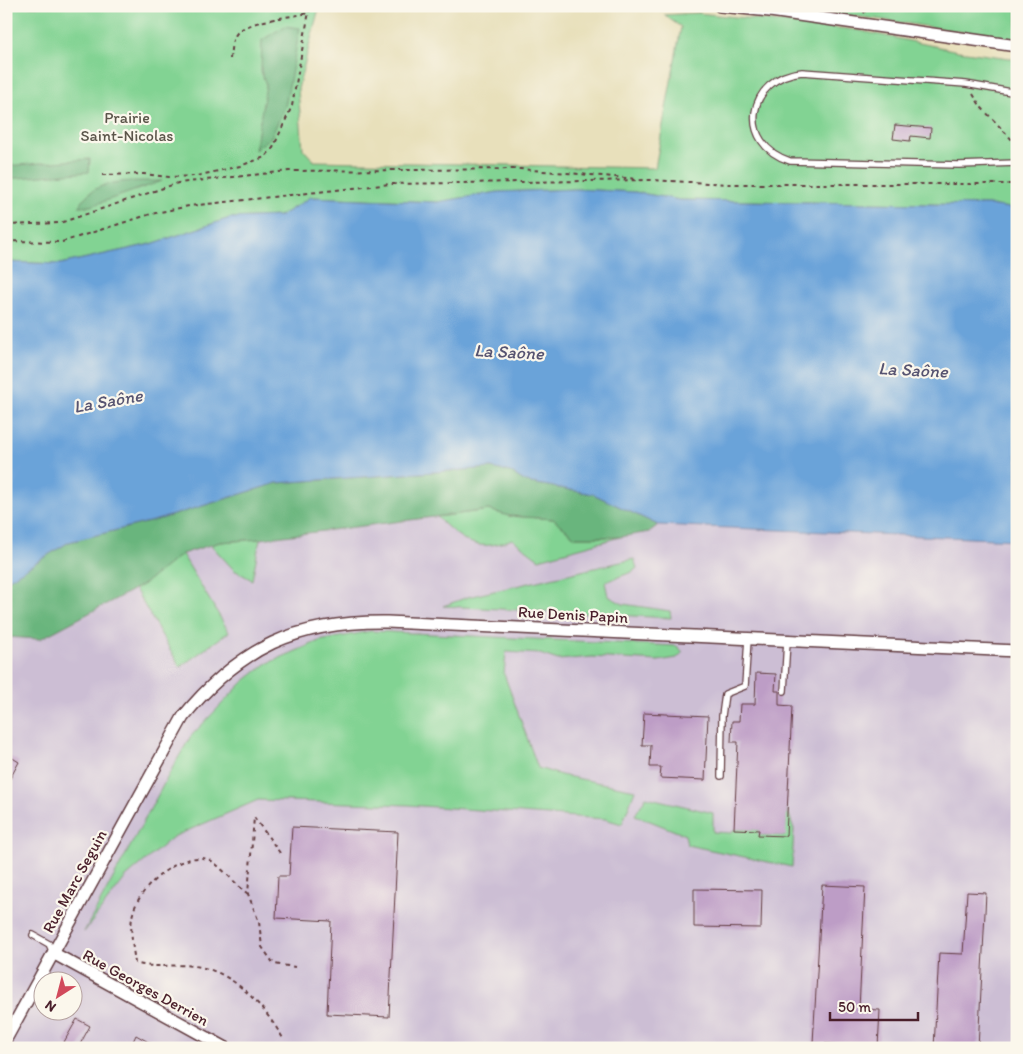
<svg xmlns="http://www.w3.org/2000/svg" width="1023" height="1054" viewBox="0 0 1023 1054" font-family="Itim,sans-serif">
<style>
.industrial{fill:#ccbed4;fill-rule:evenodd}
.green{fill:#82d393;stroke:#66795f}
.forest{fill:#69b57d;stroke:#5a6a54}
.water{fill:#6aa3d9;stroke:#5a6182}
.building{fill:#bd9dc6}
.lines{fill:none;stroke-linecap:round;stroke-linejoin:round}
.service-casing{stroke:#623c41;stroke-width:8}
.minor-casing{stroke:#623c41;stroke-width:14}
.path{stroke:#623c41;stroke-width:2;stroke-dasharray:4 4;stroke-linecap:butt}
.service{stroke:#fff;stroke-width:5.5}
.minor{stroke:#fff;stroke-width:11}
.labels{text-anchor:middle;stroke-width:4.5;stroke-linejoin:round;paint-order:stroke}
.park-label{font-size:16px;fill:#5b554a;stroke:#fbf7ec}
.street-label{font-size:16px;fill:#4a1f2b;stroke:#fbf7ec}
.water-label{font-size:18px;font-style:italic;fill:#575471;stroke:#fbf7ec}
</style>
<rect width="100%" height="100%" fill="#fbf7ec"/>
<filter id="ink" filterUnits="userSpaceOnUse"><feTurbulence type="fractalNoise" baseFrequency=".02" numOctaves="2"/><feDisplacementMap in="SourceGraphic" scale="10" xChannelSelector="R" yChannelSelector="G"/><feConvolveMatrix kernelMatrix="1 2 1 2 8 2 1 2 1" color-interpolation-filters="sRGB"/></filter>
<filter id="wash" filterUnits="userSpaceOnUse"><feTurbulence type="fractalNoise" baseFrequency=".0096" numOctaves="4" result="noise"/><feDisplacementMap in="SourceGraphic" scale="20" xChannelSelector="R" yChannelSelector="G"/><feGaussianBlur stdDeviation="1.12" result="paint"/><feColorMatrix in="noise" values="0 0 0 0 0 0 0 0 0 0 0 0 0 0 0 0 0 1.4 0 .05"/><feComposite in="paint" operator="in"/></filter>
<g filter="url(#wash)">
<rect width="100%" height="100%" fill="#e8e0bb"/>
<!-- industrial -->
<path class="industrial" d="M277,483L659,525L1017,540V1048H6V581ZM42,982H72V1012H42Z"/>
<!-- green -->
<path class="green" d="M6,6H314L319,8L298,89L303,149L314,161L655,168L681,27L664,15L698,13L857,30L958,51L1017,59V209L988,205L680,200L635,192L576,189L498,192L437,202L311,197L280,216L230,218L151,244L60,264L6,262Z
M766,6H1017V40L876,19Z
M489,510L509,516L553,519L575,537H620L539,559L512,539C477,554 462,541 437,517Z
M260,539L252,580L234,570L211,545L220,542Z
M182,554L229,632L180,667L135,589Z
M634,559L637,568L632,572L605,582L608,596L623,604L670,611L671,618L443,606L468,597Z
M371,631L677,646L683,652L677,658L658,661L592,657L558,660L540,654L506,652L504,674L538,768L561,775L635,790L622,824L605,819L408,805L258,800L173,837L126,877L84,932L174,765L191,736L243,682L266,664L319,641Z
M646,797L713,813V832L732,833L734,829L759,830V835L785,836L787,809L794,829L792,867L687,845L685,835L635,815Z"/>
<!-- forest -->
<path class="forest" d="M285,26L300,28L285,107L271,137L255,150L266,85L261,71L262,40Z
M90,159L89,172L6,179V166Z
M162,181L91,206H79C94,176 134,182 162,181Z
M491,468L510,472L526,482L593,494L658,525L649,532L620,537H575L553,519L509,516L489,510L260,539L220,542L182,554L144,584L40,639L6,637V581L69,542L157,520L277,483Z"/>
<!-- water -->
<path class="water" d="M576,189L635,192L680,200L988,205L1017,209V540L658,525L593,494L526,482L510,472L491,468L277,483L157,520L69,542L6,581V262L60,264L151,244L230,218L280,216L311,197L437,202L498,192Z"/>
<g id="blocks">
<!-- building -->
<path class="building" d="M895,125L931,128L930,138L911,136L910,141L893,139Z
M756,673L776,674L775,691H779V705L792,706L786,836L758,835L759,830L734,829L738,742H731L732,721H739L740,704H755Z
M644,713L708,716L705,780L660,778L661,767H650L651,745H642Z
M6,754L19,762L6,786Z
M292,827L398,832L389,1017L327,1014L331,921L276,918L278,876H289Z
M822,885L865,887L859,1009L880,1010L878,1047L813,1043Z
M694,889L762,890L761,928L694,927Z
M967,892L986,893L978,1048H934L939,953L963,954Z
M77,1019L90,1026L78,1048H74L64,1042Z
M136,1035L159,1048H130Z"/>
</g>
</g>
<g filter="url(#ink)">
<use href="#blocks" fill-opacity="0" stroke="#623c41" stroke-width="1"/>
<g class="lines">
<defs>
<path id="service" d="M1017,93L966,84L802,72C747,77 736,144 790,161L959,165L1017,163
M784,691L787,641
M721,776L722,716L725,694L745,686L748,639
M33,935L49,944L53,953"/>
<path id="minor" d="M720,6L770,11L1017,46
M53,953L226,1048
M6,1039L183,717C240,647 297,621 387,622L1017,651"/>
</defs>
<!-- service casing -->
<use href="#service" class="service-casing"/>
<!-- minor casing -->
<use href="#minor" class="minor-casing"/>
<!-- path -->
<path class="path" d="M858,6L865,13
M230,59C231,50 231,40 237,33C248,20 292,17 309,13
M973,94L981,107L1017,145
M102,175L144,174L169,177L196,176L240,166L265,157L273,148L292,106L310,6
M6,225L60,223L178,183L289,171L520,169L638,179
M6,241L62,242L151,214L189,206L391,184L650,180L730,184H1017
M280,853L254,817L248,894L259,922L262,947L274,964L295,967
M248,894C237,886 218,863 208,859C180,851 139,887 133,913C129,927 133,948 135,963C158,970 178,962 200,967C237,974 266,1009 284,1040"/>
<!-- service -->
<use href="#service" class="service"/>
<!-- minor -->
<use href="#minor" class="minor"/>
</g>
</g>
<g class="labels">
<!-- park labels -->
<g class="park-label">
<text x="127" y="123">Prairie<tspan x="127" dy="18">Saint-Nicolas</tspan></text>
</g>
<!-- street labels -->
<g class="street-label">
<text transform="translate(573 614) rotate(3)" y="6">Rue Denis Papin</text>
<text transform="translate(74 881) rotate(-61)" y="6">Rue Marc Seguin</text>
<text transform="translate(146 987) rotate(29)" y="6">Rue Georges Derrien</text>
</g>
<!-- water labels -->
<g class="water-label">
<text transform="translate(509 352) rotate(3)" y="6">La Saône</text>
<text transform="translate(913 370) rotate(3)" y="6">La Saône</text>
<text transform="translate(108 401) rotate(-10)" y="6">La Saône</text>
</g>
</g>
<!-- margin -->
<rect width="1023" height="1054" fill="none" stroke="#fbf7ec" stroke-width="25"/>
<!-- north arrow -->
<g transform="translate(58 996) rotate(216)"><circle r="24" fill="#fbf7ec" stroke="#b4a19f"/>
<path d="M0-4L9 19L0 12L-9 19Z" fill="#d1495b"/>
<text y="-8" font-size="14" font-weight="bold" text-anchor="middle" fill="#4a1f2b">N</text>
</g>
<!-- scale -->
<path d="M830 1012v8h88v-8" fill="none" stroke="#4a1f2b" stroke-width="2.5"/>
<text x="838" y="1012" font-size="15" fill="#4a1f2b" stroke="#fbf7ec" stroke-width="4" paint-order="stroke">50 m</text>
</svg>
